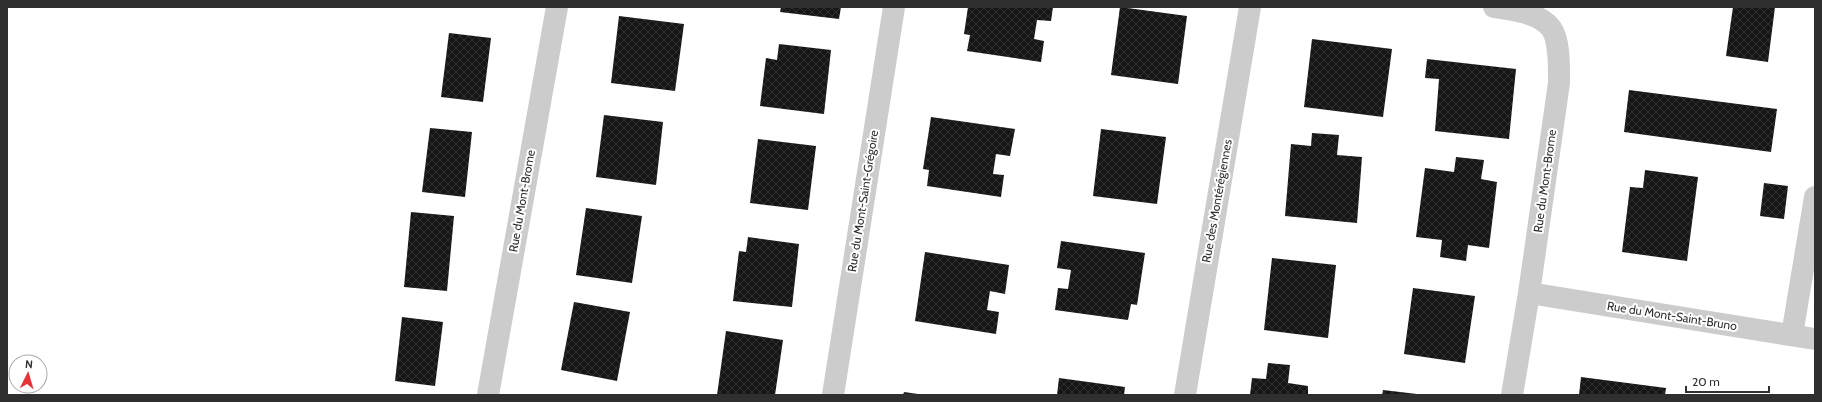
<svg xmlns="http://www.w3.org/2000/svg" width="1822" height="402" viewBox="0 0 1822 402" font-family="Cabin,sans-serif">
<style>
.building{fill:url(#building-cross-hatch)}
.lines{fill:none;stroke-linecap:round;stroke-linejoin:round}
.minor{stroke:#ccc;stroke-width:22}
.labels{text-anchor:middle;stroke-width:4;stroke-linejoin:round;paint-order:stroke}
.street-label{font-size:12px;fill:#2f2f2f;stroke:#fff}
</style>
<defs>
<pattern id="building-cross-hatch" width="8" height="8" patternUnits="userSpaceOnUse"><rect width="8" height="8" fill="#161616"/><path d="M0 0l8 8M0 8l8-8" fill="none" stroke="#303030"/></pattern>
</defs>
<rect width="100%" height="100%" fill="#fff"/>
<!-- building -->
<path class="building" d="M781,7H841L839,19L780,12Z
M968,7H1053L1051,21L1037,20L1034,39L1044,41L1041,62L967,51L970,35L964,34Z
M1120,7L1187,16L1178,84L1111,75Z
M1733,7H1775L1768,62L1726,56Z
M619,16L684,24L675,91L611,83Z
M449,33L491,38L483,102L441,97Z
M1312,39L1392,49L1383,117L1304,107Z
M779,44L831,50L824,114L760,106L766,58L777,60Z
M1427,59L1516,69L1509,139L1435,131L1439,79L1425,78Z
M1629,90L1777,109L1771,152L1624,132Z
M604,115L663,122L656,185L596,177Z
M931,117L1015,129L1010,156L996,154L993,174L1004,175L1001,197L927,186L929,170L923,169Z
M430,128L472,132L465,197L422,192Z
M1101,129L1166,137L1157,204L1093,196Z
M1312,133L1339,135L1337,155L1362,157L1357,223L1285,216L1291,144L1311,146Z
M758,139L816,146L808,210L750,203Z
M1456,157L1484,160L1481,179L1497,182L1489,248L1468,245L1466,261L1440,257L1442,240L1416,237L1425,168L1454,172Z
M1645,170L1698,177L1687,261L1622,252L1630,187L1643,188Z
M1764,183L1788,186L1784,219L1760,216Z
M586,208L642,216L632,283L576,275Z
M411,212L454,216L447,291L404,287Z
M748,237L799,244L792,307L733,301L739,251L746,252Z
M1061,241L1145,253L1137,305L1131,304L1128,320L1055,310L1058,288L1068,289L1071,270L1057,268Z
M925,252L1009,265L1005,294L990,291L987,310L999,312L996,334L915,321Z
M1272,258L1336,265L1328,338L1264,330Z
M1413,288L1475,296L1465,363L1404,354Z
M574,302L630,312L617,381L561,370Z
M402,317L443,322L435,386L395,381Z
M726,331L783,340L775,395H717Z
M1268,363L1290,365L1288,383L1308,386V395H1250L1252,378L1266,379Z
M1581,377L1666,388L1665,395H1579Z
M1059,378L1125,387L1124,395H1057Z
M1383,390L1417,394V395H1382Z
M904,392L918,394V395H903Z"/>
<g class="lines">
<!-- minor -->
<path class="minor" d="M1494,7C1511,10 1539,12 1551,28C1560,40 1559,69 1559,83L1529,293L1512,395
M1529,293L1815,339
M1792,335L1815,197
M488,395L557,7
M833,395L894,7
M1185,395L1250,7"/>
</g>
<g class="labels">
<!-- street labels -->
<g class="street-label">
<text transform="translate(1545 181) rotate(-82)" y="4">Rue du Mont-Brome</text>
<text transform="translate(522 201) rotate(-80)" y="4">Rue du Mont-Brome</text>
<text transform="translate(863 201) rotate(-81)" y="4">Rue du Mont-Saint-Grégoire</text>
<text transform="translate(1217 201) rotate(-80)" y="4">Rue des Montérégiennes</text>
<text transform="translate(1672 316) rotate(9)" y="4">Rue du Mont-Saint-Bruno</text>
</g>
</g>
<!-- border -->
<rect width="1822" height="402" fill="none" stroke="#2f2f2f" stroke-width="16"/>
<!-- north arrow -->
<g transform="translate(28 374) rotate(5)"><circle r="19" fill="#ffffff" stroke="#acacac"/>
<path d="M0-3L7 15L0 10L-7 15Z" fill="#e43437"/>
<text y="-6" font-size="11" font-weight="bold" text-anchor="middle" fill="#2f2f2f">N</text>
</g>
<!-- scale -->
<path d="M1686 386v6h83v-6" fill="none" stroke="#2f2f2f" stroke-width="2"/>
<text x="1692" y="386" font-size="12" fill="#2f2f2f" stroke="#ffffff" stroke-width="3" paint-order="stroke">20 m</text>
</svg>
